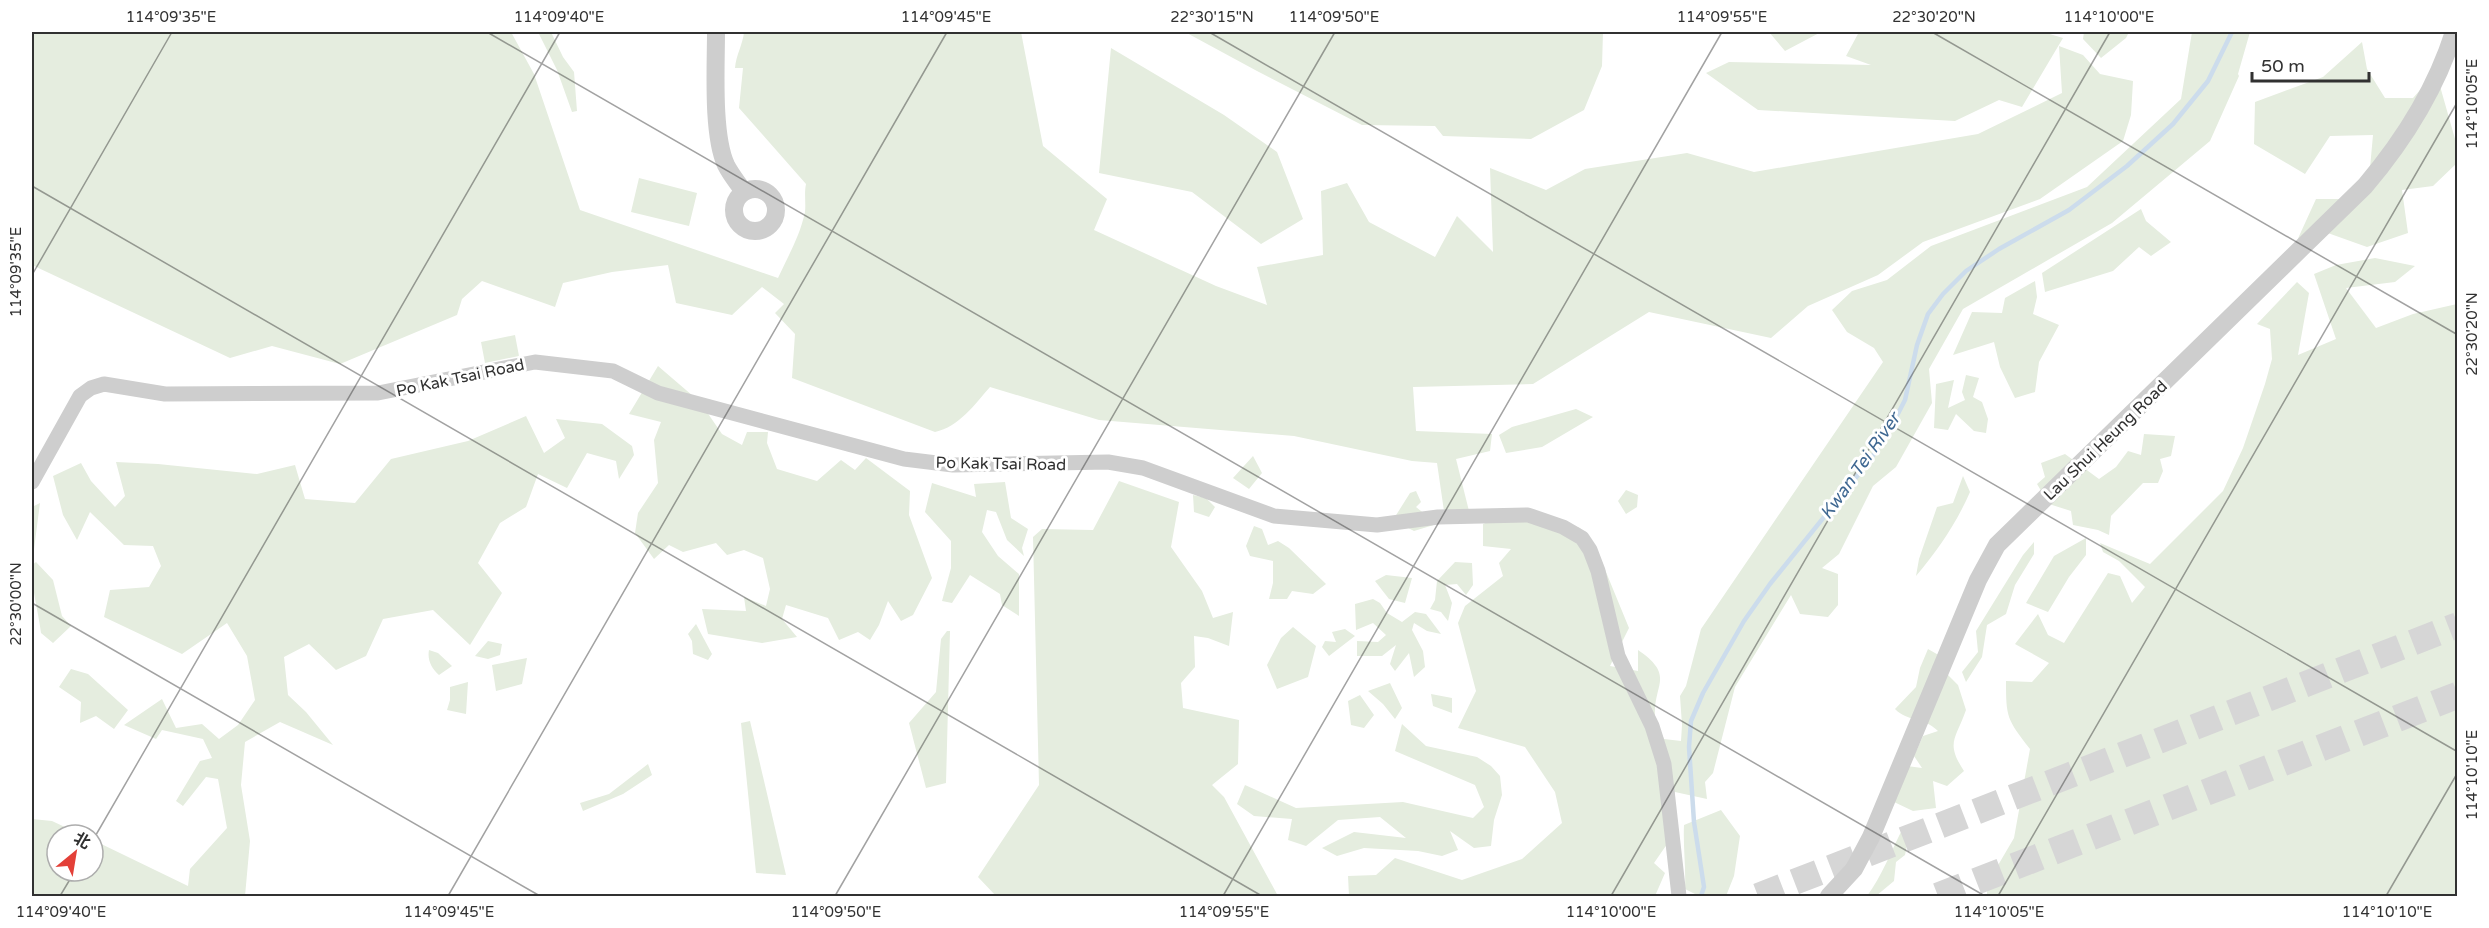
<svg xmlns="http://www.w3.org/2000/svg" width="2489" height="928" viewBox="0 0 2489 928" font-family="'Varela Round','Noto Sans SC',sans-serif">
<style>
.green{fill:#e5eddf}
.lines{fill:none;stroke-linecap:round;stroke-linejoin:round}
.stream{stroke:#ccdcec;stroke-width:4.5}
.trunk-tunnel{stroke:#d6d6d6;stroke-width:26;stroke-dasharray:26 13;stroke-linecap:butt}
.motorway-tunnel{stroke:#d6d6d6;stroke-width:27;stroke-dasharray:27 14;stroke-linecap:butt}
.minor{stroke:#cecece;stroke-width:15}
.tertiary{stroke:#cecece;stroke-width:18}
.ticks{fill:none;stroke:#313131;stroke-width:1.5;stroke-opacity:0.45}
.labels{text-anchor:middle;stroke-width:6;stroke-linejoin:round;paint-order:stroke}
.street-label{font-size:16px;fill:#313131;stroke:#fff}
.water-label{font-size:18px;font-style:italic;fill:#3f6892;stroke:#fff}
.neatline{fill:none;stroke:#313131;stroke-width:2}
.ticks-label{font-size:15px;text-anchor:middle;fill:#313131}
</style>
<rect width="100%" height="100%" fill="#fff"/>
<!-- green -->
<path class="green" d="M32,32H511L534,74L580,210L778,278C788,256 800,236 805,212C806,202 804,194 806,184L739,108L743,68H735C736,55 743,44 744,32H1021L1043,146L1107,199L1094,230L1216,286L1267,305L1257,267L1323,255L1321,191L1347,183L1369,222L1435,257L1457,216L1493,252L1490,168L1546,190L1585,169L1687,153L1754,172L1978,134L2062,93L2059,46L2083,55L2100,74L2133,81L2131,115L2123,141L2040,199L1923,242L1878,275L1808,306L1771,338L1649,312L1533,384L1413,387L1416,431L1492,434L1490,451L1456,459L1470,515L1444,511L1437,463L1412,461L1294,436L1099,420L990,387C975,404 959,427 935,432L792,378L795,334L775,313L784,304L762,287L732,315L676,303L668,265L612,272L563,283L555,307L482,281L462,299L457,315L340,364L272,346L230,358L32,265Z
M538,32H551L563,57L574,72L577,111L572,112L557,70Z
M1185,32H1603L1602,66L1584,110L1531,139L1443,136L1435,126L1362,125L1257,71Z
M1769,32H1821L1785,51Z
M1859,32H2043L2063,38L2022,107L1999,100L1955,121L1758,110L1706,73L1729,62L1871,65L1846,56Z
M2084,32H2129L2126,38L2101,58L2083,39Z
M2192,32H2250L2238,74L2239,76L2210,141L2112,223L1963,309L1929,369L1932,403L1896,467L1873,486L1839,554L1822,568L1838,574V605L1828,617L1800,614L1791,595L1735,687L1713,773L1705,782L1707,799L1675,792L1672,837L1654,863L1665,873L1655,896H1349L1348,876L1376,875L1395,858L1462,880L1522,859L1562,823L1555,792L1525,747L1458,728L1476,691L1458,623L1465,606L1503,576L1499,563L1511,549L1483,546V524L1521,508L1580,528L1599,555L1629,628L1610,666L1638,671V650C1676,676 1653,684 1655,716C1656,723 1661,732 1664,739L1681,741L1682,725L1680,696L1686,686L1701,629L1883,362L1874,348L1847,332L1832,310L1852,291L1887,280L1931,246L2087,187L2181,99Z
M2362,42L2367,69L2385,98H2413L2436,72L2457,146V163L2433,186L2402,190L2408,233L2367,247L2325,232L2285,267L2316,199H2352L2370,168L2373,135L2330,136L2305,174L2254,144L2255,102L2323,77Z
M1111,48L1224,115L1277,152L1303,219L1261,244L1192,192L1099,173Z
M639,178L697,193L689,226L631,212Z
M2141,209L2146,221L2171,242L2151,256L2139,247L2113,271L2045,292L2042,273Z
M2375,258L2415,266L2395,282L2346,288L2376,328L2413,314L2457,304V896H1987V884L2014,838L2030,749C2007,719 2006,718 2006,681L2032,682L2049,663L2015,644L2038,614L2048,635L2064,643L2108,573L2120,576L2132,603L2145,587L2119,561L2103,552L2100,543L2150,564L2223,491L2243,448L2265,384L2272,359L2270,329L2257,324L2297,282L2309,293L2298,355L2336,339L2314,274L2336,265Z
M2035,281L2037,297L2033,314L2059,325L2039,362L2035,392L2015,398L2000,367L1994,342L1953,355L1972,312L2002,313L2005,298Z
M515,335L519,356L485,363L481,342Z
M658,366L700,402L722,434L742,445L747,432H768L767,443L777,469L817,481L841,460L855,470L866,458L910,491L909,515L932,578L913,615L901,621L888,601L879,625L870,640L858,632L839,640L828,618L786,605L782,619L797,637L762,643L708,634L702,609L746,611L744,597L766,606L770,589L763,558L744,550L727,555L716,543L683,552L669,545L654,559L635,533L638,513L658,483L654,440L661,422L629,414Z
M1966,375L1979,378L1973,397L1982,402L1988,419L1986,433L1974,431L1956,414L1948,430L1934,428L1936,384L1954,380L1948,408L1965,400L1962,392Z
M1576,409L1593,417L1542,447L1506,453L1499,435L1512,427Z
M526,416L544,453L565,438L556,419L602,424L632,446L634,455L619,479L616,461L587,453L567,488L538,474L526,507L500,523L478,563L502,593L470,645L433,610L383,619L366,656L336,670L309,644L284,657L288,695L306,712L333,745L280,722L245,742L241,785L250,841L245,896H32V819L52,821L82,835H57V871H93V840L188,886L190,869L227,828L218,779L206,777L183,806L176,801L200,761L212,758L203,739L162,730L156,739L124,725L162,699L176,728L202,724L219,739L238,725L255,700L247,656L227,623L182,654L104,617L110,590L149,587L161,566L153,546L124,545L90,512L77,540L63,515L53,476L81,463L91,481L115,507L125,496L116,462L158,464L257,474L295,465L305,499L355,503L391,459L468,441Z
M2144,434L2175,436L2171,456L2160,459L2163,471L2158,483H2143L2111,516L2109,535L2098,530L2073,525L2071,511L2049,504L2037,484L2045,477L2041,463L2065,454L2099,479L2116,467L2128,451L2141,455Z
M1253,456L1262,473L1249,489L1233,478Z
M1963,476L1970,492C1956,524 1938,550 1916,576L1919,559L1937,507L1953,503Z
M1119,481L1179,502L1171,547L1202,591L1213,618L1233,612L1229,646L1208,638L1194,636L1195,667L1181,683L1183,708L1239,720L1238,764L1212,785L1224,797L1278,896H996L978,877L1039,785L1033,537L1042,529L1093,530Z
M1005,482L1011,518L1028,529L1022,548L1024,556L1007,540L996,512L987,510L982,532L998,556L1019,574V616L1002,605L1000,594L970,575L952,603L942,601L951,568V541L925,512L932,483L976,497L974,484Z
M1626,490L1638,495L1637,507L1626,514L1618,501Z
M1416,491L1421,502L1416,507L1437,524L1414,531L1393,520L1410,493Z
M1193,495L1206,498L1215,507L1209,517L1194,512Z
M40,503L33,557L32,556V507Z
M1254,526L1262,529L1268,545L1278,541L1289,548L1326,584L1313,594L1292,591L1287,599H1269L1273,583V561L1250,556L1246,546Z
M2086,538V555L2069,577L2048,612L2026,603L2054,556Z
M2034,542V554L2015,585L2006,614L1987,625L1982,657L1966,682L1962,672L1978,652L1976,631L2023,555Z
M36,562L53,580L62,616L71,626L53,643L41,633C38,609 31,588 32,565Z
M1455,562L1472,563L1473,585L1466,595L1457,584L1445,585L1452,603L1448,621L1441,612L1430,609L1435,600L1437,581Z
M1386,575L1412,578L1405,603L1389,599L1375,581Z
M1373,599L1380,603L1387,613L1402,622L1415,612L1426,614L1441,634L1427,631L1414,623L1412,630L1423,651L1425,667L1414,677L1409,653L1395,671L1390,664L1396,645L1382,656H1357V641L1378,642L1386,635L1373,623L1356,630L1355,604Z
M696,624L712,654L708,660L693,654L692,641L688,634Z
M1293,627L1316,646L1308,677L1277,689L1267,665L1281,638Z
M1345,629L1355,636L1329,656L1322,647L1325,641L1336,642L1332,632Z
M947,631H950L946,783L926,788L909,723L936,692L941,639Z
M488,641L502,644L500,655L488,659L475,656Z
M1928,649L1949,661L1945,672L1958,685L1966,710C1956,739 1945,742 1964,771L1947,786L1933,781L1936,808L1913,811L1894,802L1907,766L1922,768L1914,756L1923,736L1938,731C1921,715 1909,723 1895,709L1916,687L1920,668Z
M429,650L438,653L452,666L439,675C432,669 427,660 429,650Z
M527,658L522,684L496,691L492,665Z
M71,669L88,674L128,710L114,729L96,716L80,723L81,702L59,687Z
M468,682L466,714L447,710L450,700V687Z
M1390,683L1402,708L1395,719L1383,704L1368,691Z
M1431,694L1452,698V713L1433,706Z
M1360,695L1374,715L1364,728L1351,725L1348,701Z
M750,721L786,875L756,873L741,723Z
M1402,724L1426,746L1477,757L1491,766L1500,776L1502,795L1494,820L1491,846L1474,848L1450,831L1458,850L1442,856L1418,851L1364,848L1337,856L1322,848L1354,832L1406,838L1380,817L1338,820L1306,846L1288,840L1292,819L1254,816L1237,804L1245,785L1296,808L1403,802L1473,818L1484,807L1475,785L1395,751Z
M648,764L652,775L623,794L583,811L580,803L609,794Z
M1721,810L1740,836L1734,876L1726,896H1699L1685,889C1686,867 1683,847 1684,825Z
M1903,828L1910,831L1905,855L1896,862L1894,881L1876,896H1867C1882,876 1891,851 1903,828Z"/>
<g class="lines">
<!-- stream -->
<path class="stream" d="M1701,896L1704,887L1694,822L1689,747L1691,721L1703,693L1744,621L1770,584L1870,460L1888,433L1905,400L1917,345L1928,314L1943,294L1966,271L1999,249L2069,210L2127,166L2173,124L2208,81L2232,32"/>
<!-- trunk-tunnel -->
<path class="trunk-tunnel" d="M1758,896L2458,625"/>
<!-- motorway-tunnel -->
<path class="motorway-tunnel" d="M1938,896L2458,695"/>
<!-- minor -->
<path class="minor" d="M32,482L80,396L91,388L104,384L165,394L378,393L535,362L613,371L658,393L904,459L953,465L1108,462L1143,468L1274,516L1377,525L1438,517L1528,515L1563,527L1582,538L1590,550L1598,571L1618,656L1652,726L1664,764L1679,896"/>
<!-- tertiary -->
<path class="tertiary" d="M716,32C716,67 712,134 726,165C731,175 738,183 744,192
M734 210a21 21 0 1 1 42 0a21 21 0 1 1-42 0Z
M1829,896L1854,869L1871,837L1978,580L1997,545L2365,186C2404,140 2436,89 2454,32"/>
</g>
<!-- ticks -->
<path class="ticks" d="M487,32L1985,896M1209,32L2458,752M1932,32L2458,335M32,186L1262,896M32,275L172,32M32,603L540,896M93,840L560,32M60,896L75,871M448,896L947,32M835,896L1335,32M1223,896L1722,32M1611,896L2110,32M1998,896L2458,101M2386,896L2458,772"/>
<g class="labels">
<!-- street labels -->
<g class="street-label">
<text transform="translate(460 377) rotate(-12)" y="6">Po Kak Tsai Road</text>
<text transform="translate(2105 440) rotate(-44)" y="6">Lau Shui Heung Road</text>
<text transform="translate(1001 463) rotate(1)" y="6">Po Kak Tsai Road</text>
</g>
<!-- water labels -->
<g class="water-label">
<text transform="translate(1860 466) rotate(-55)" y="6">Kwan Tei River</text>
</g>
</g>
<!-- border -->
<rect width="2489" height="928" fill="none" stroke="#ffffff" stroke-width="66"/>
<!-- north arrow -->
<g transform="translate(75 853) rotate(30)"><circle r="28" fill="#ffffff" stroke="#adadad" stroke-width="1.5"/>
<path d="M0-4.5L10 22L0 15L-10 22Z" fill="#e34038"/>
<text y="-9" font-size="16" font-weight="bold" text-anchor="middle" fill="#313131">北</text>
</g>
<!-- scale -->
<path d="M2252 72v9h117v-9" fill="none" stroke="#313131" stroke-width="3"/>
<text x="2261" y="72" font-size="18" fill="#313131" stroke="#ffffff" stroke-width="4.5" paint-order="stroke">50 m</text>
<rect x="33" y="33" width="2423" height="862" class="neatline"/>
<g class="ticks-label">
<text x="171" y="22">114°09'35"E</text>
<text x="559" y="22">114°09'40"E</text>
<text x="946" y="22">114°09'45"E</text>
<text x="1212" y="22">22°30'15"N</text>
<text x="1334" y="22">114°09'50"E</text>
<text x="1722" y="22">114°09'55"E</text>
<text x="1934" y="22">22°30'20"N</text>
<text x="2109" y="22">114°10'00"E</text>
<text transform="translate(2472 104) rotate(-90)" y="5">114°10'05"E</text>
<text transform="translate(16 272) rotate(-90)" y="5">114°09'35"E</text>
<text transform="translate(2472 334) rotate(-90)" y="5">22°30'20"N</text>
<text transform="translate(16 604) rotate(-90)" y="5">22°30'00"N</text>
<text transform="translate(2472 775) rotate(-90)" y="5">114°10'10"E</text>
<text x="61" y="917">114°09'40"E</text>
<text x="449" y="917">114°09'45"E</text>
<text x="836" y="917">114°09'50"E</text>
<text x="1224" y="917">114°09'55"E</text>
<text x="1611" y="917">114°10'00"E</text>
<text x="1999" y="917">114°10'05"E</text>
<text x="2387" y="917">114°10'10"E</text>
</g>
</svg>
